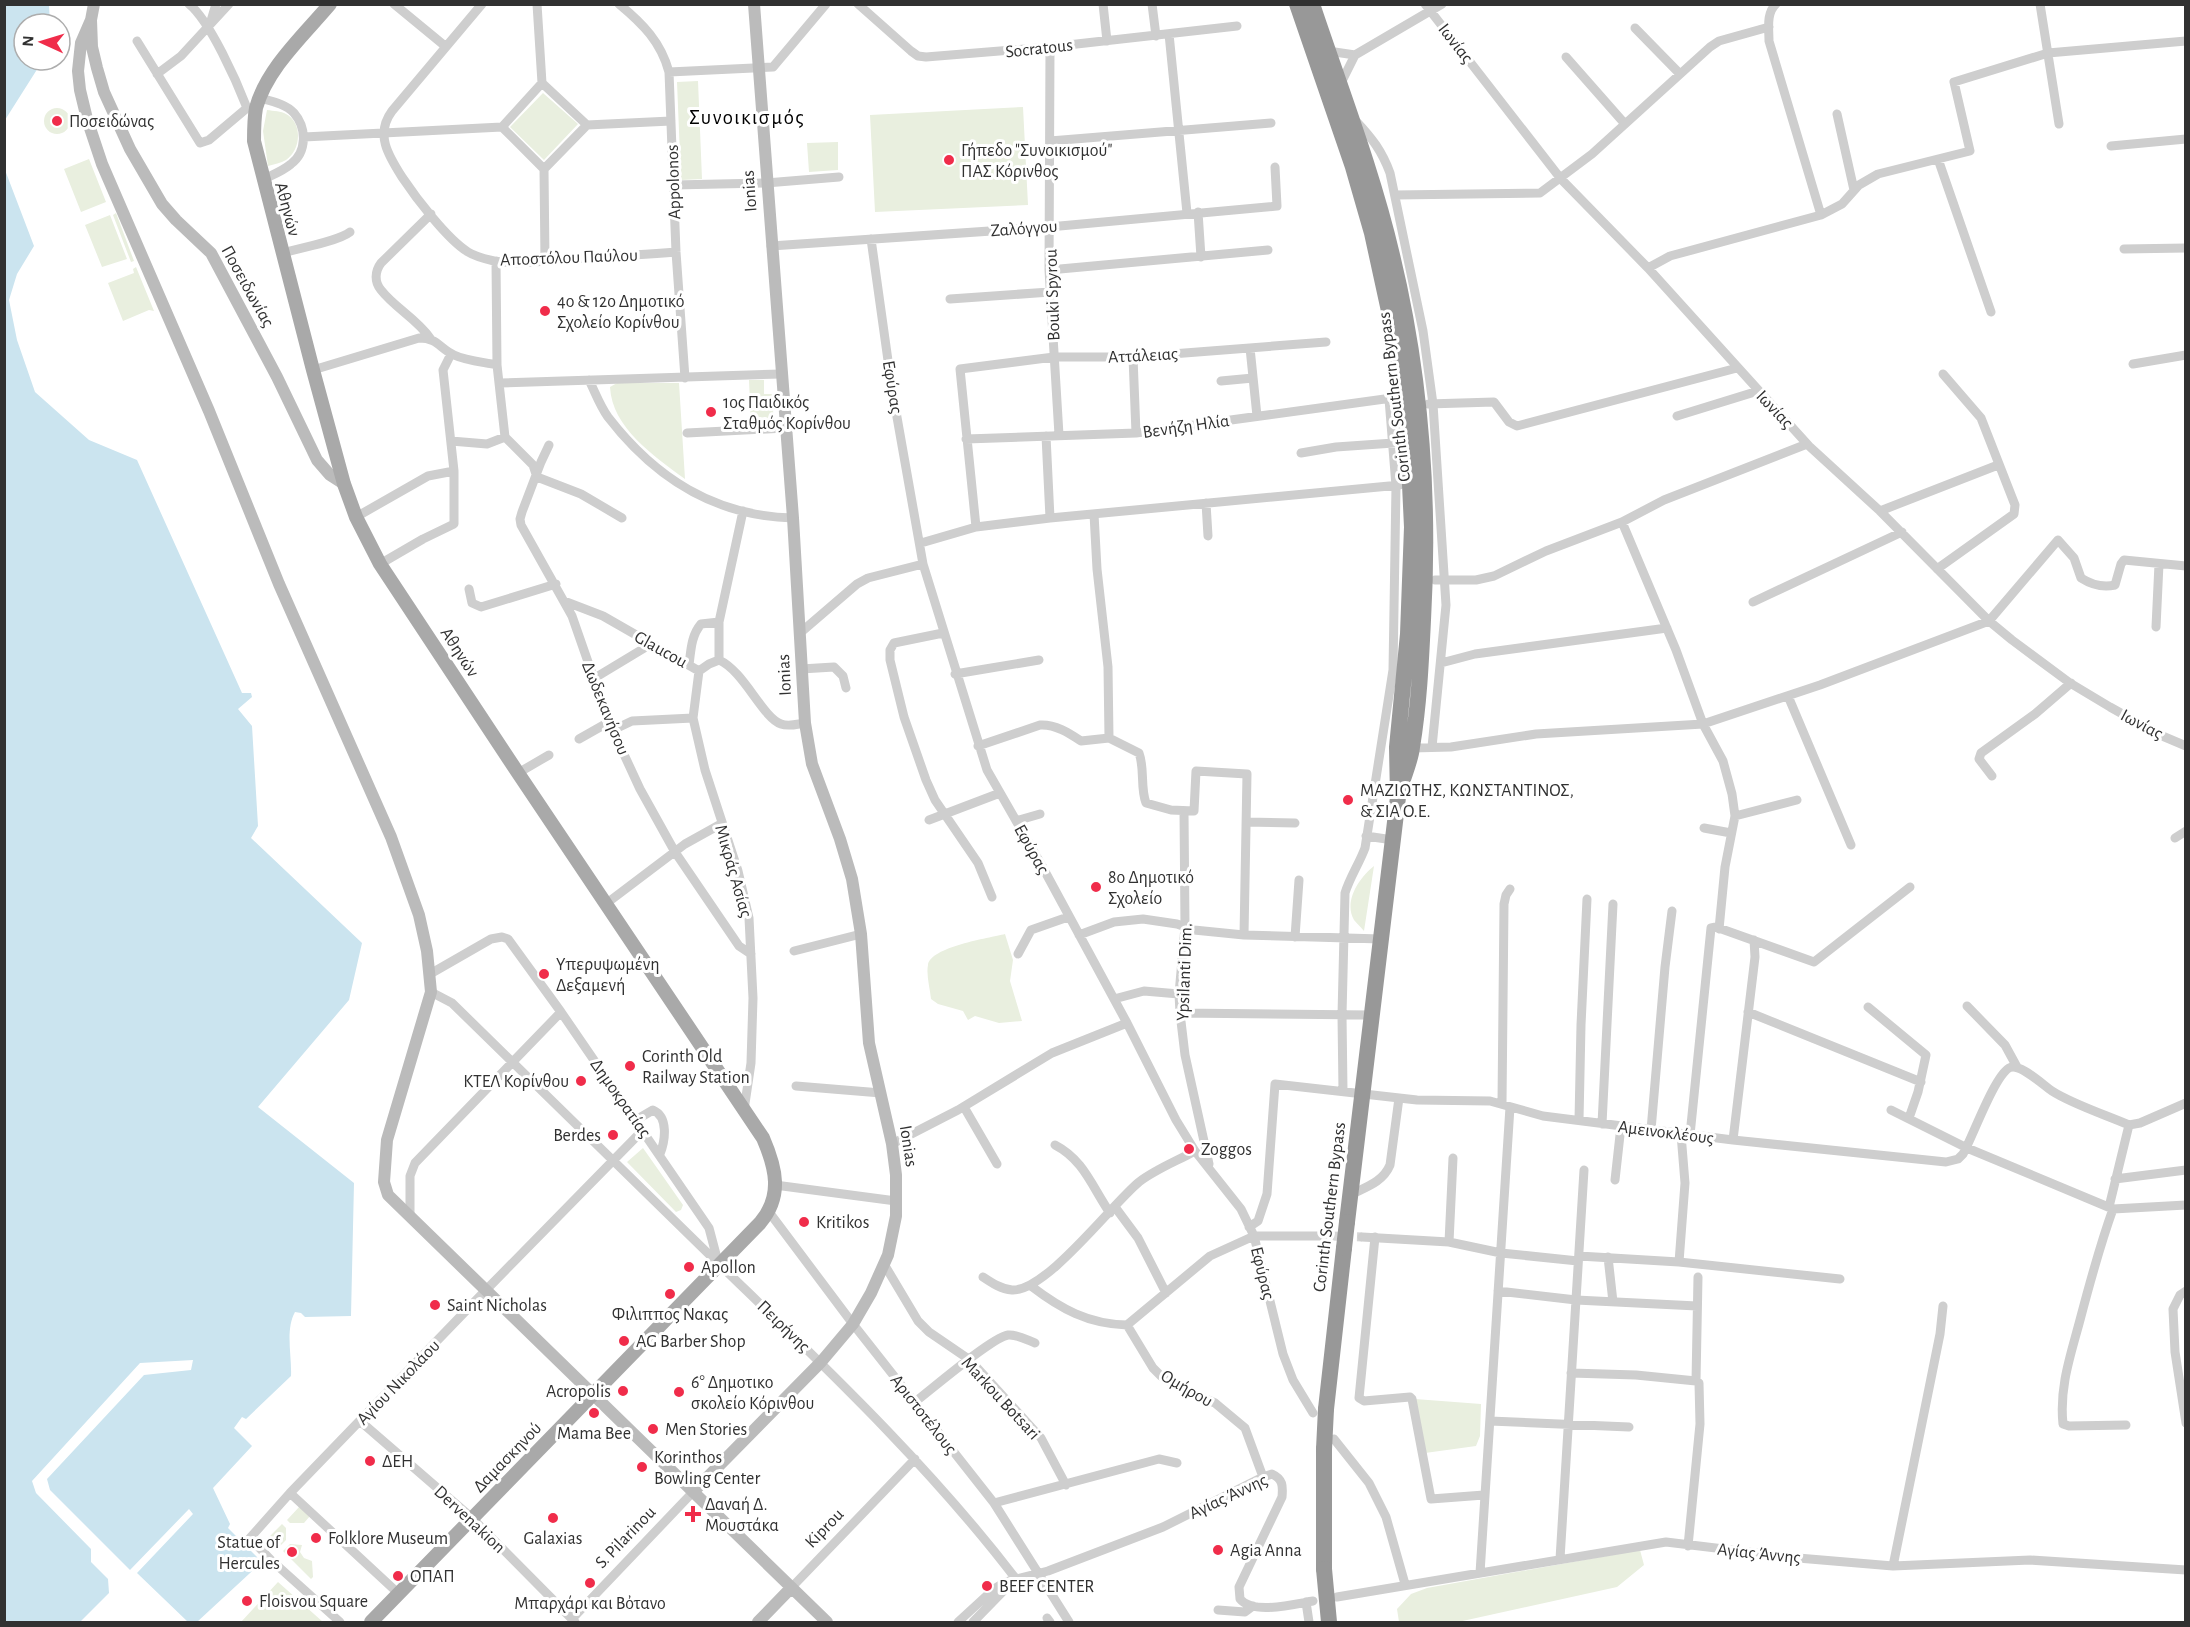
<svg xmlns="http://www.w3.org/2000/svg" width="2190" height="1627" viewBox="0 0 2190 1627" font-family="'Alegreya Sans',sans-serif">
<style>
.green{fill:#e9efdf}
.water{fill:#cbe4ef}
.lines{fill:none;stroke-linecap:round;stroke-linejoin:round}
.street-tunnel{stroke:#d6d6d6;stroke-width:9;stroke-dasharray:9 4.5;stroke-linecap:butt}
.street{stroke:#cecece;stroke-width:9}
.secondary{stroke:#bbb;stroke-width:12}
.primary{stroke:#a9a9a9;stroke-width:14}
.highway{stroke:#989898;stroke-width:16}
.highway-bridge{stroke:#989898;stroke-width:16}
.poi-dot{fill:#f02c4a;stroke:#fff;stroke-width:2}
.labels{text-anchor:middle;stroke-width:6;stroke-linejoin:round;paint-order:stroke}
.street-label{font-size:18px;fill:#313131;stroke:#fff}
.poi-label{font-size:18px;fill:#313131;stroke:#fff;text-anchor:start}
.quarter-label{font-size:21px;letter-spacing:1.5px;fill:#000;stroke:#fff}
</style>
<rect width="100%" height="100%" fill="#fff"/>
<!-- green -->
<path class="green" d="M698,81L702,179L681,180L677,82Z
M543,93L578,124L544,160L510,127Z
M1023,107L1028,205L875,212L870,115Z
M44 121a13 13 0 1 1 26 0a13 13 0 1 1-26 0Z
M267,110C274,111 281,111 286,114C303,123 301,150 286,160C281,163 274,164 268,166L263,131Z
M838,142V170L809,172L807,143Z
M89,159L106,202L81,212L64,169Z
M116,213L134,261L131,262L113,215Z
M110,215L127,259L102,267L85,225Z
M136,267L154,311L149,310L123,321L108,283L134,273L133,269Z
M749,380H764V394H772L774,425L751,426Z
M617,383H679L685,479C654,456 612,428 610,387Z
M1374,866L1364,931C1361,927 1357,924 1354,920C1343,901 1360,877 1374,866Z
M1005,934L1013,960L1010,981L1022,1021L999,1023L975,1016L968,1020L963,1011L938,1004L931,999C930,988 926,975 928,965C930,947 989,938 1005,934Z
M643,1148L683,1205L681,1210L676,1212L627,1162Z
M1415,1399L1481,1404L1480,1436L1476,1446L1425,1453Z
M300,1506L310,1516L304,1523H290L287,1520Z
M282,1524L286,1528V1540L279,1547L269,1537Z
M290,1544L302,1545L300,1552L304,1558L312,1561L313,1577L311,1579L283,1551Z
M1640,1550L1644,1565L1617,1587L1458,1622H1399L1397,1609L1411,1594L1427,1588Z
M278,1582L323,1622H241Z"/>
<!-- water -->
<path class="water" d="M5,4L49,5L50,24H24V60H43L5,120Z
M5,170L34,246L17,274L9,300L17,340L35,392L89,440L137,460L242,693H251L252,697L238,709L252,726L258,826L251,838L362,943L349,1000L258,1107L354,1183L351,1316L305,1317L301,1313L295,1312C285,1330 292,1356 291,1376L246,1419L242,1417L234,1428L252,1446L213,1488L230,1524L228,1528L262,1562L197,1622H188L137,1573L193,1514L189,1509L130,1570L50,1490L47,1479L144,1375L191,1370L193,1360L140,1363L32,1481L36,1493L91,1549V1562L108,1579L109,1593L80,1622H5Z"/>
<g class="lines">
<!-- street-tunnel -->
<path class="street-tunnel" d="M1330,1236L1362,1237"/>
<!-- street -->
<path class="street" d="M189,4C210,21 237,82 247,108
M394,4L445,46
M482,4L392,111C375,134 388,155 402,177C416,198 447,239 468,252C476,257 485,259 494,261C517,265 544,261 567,259C603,257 640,255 676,252
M537,4L542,83
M619,4C643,24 661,42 669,72L676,252L685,378
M858,4L911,51L918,56L926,57L1050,47L1237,26
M1103,4L1107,41
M1152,4L1156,36
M1425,4L1561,179L1648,268L1809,446L1880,511L1989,621L2012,640L2070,683L2110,707L2160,735L2186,746
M1776,4C1766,13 1769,29 1769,41L1821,215
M2040,4L2059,124
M210,24L216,4
M1635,28L1680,74
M1169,34L1187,213
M137,41L200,143L209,140L247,108
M1050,47L1049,270L1059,435
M1328,51L1355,55
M1566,57L1625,124
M669,72L773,67L826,4
M157,74L181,56L229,4
M1341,83L1355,55L1442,4
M260,98C271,101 286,104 294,113C307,128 307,152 291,164C283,171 272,175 262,180
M1837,114L1854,190
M1356,121C1372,138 1382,151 1390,173L1423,331L1433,404L1446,605L1432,747
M587,125L671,121
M502,127L542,83L587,125
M502,127L544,169L587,125
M304,137L502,127
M1050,141L1271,123
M2111,146L2186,139
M1938,159L1991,312
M544,169L545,261
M674,185L766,183L839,177
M1395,195L1540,193L1592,154L1710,47L1719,41L1769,27
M1198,212L1201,257
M871,239L892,389L923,564L987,770L1042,866L1127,1023L1176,1120L1195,1151L1241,1209L1254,1236L1283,1354L1293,1380L1313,1413
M771,246L1049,227L1277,206L1275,167
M2124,249L2186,248
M281,253C297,249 339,241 350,232
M496,261L497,365L505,437L533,465L537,477L581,494L622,518
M1648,268L1670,256L1821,215L1842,204L1859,185L1878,174L1970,151L1954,82L2048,53L2186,41
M1049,270L1268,250
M950,299L1050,292
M430,338C417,319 395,308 381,290C374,282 375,271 381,263L431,214
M1250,348L1257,416
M1133,357L1136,433
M2133,364L2186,355
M313,370L419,338C438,338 439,348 454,355C467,361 483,362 497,365
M589,380C595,392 600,406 608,417C655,478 714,516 793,518
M1221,381L1253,378
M500,383L781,374
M1428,404L1494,402L1509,422L1517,426L1737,368
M1677,416L1758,391
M687,433L785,428
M1046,436L1050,518
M966,439L1136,433L1392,398
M451,441L487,444L505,437
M549,445L541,462L522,512L520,519L521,525L572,616L609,722L640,789L675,852L739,946L751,954
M1301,453L1336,447L1408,442
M1206,503L1208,536
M1880,511L1998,465
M1094,514L1097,569L1108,667L1109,738
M356,517L428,476L454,471
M1622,522L1676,650L1703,724L1723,761L1732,794L1735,816L1725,867L1719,929
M976,527L960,369L1054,357H1133L1326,342
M921,543L976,527L1050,518L1400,485
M380,564L423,539L454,524V471L443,370L451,354
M1937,569L2014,514L2015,505L1981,418L1943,374
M1435,580H1476L1494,576L1546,551L1622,522L1664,500L1807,444
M469,589L472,603L481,607L556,584
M564,601L603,616L699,671
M1753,602L1902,532
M2156,627L2159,564
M800,633L857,584L868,578L923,564
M943,633L894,643L890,650V660L904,717L926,780L935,800L978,863L992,897
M719,660V622L743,511
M1441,663L1475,654L1667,628
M689,665C691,650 691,636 701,624L719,622
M801,669L834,667L843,676L846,688
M699,671L693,718L705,770L738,871L749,918L753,998L751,1063L744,1110
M699,671L709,664L719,660C744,671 762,717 781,724C789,727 797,724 805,723
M955,674L1039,660
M593,679L651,644
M1788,696L1851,845
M613,730L632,721L693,718
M579,739L609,722
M978,746L1040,725C1055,724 1069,733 1081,741L1109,738L1139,753C1145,769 1140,787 1146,803L1171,810L1194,811L1196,771L1247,774L1244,935
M1412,748L1451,747L1536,734L1703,724L1820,685L1989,621L2058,540L2074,558L2081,578C2092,585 2102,588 2115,585L2121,564L2124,560L2186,566
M518,773L549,755
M1992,776L1979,759L1981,753L2035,714L2071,683
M1184,811L1185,927L1179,994L1180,1013L1185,1055L1209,1164
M1735,816L1797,800
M929,820L1000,793
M1016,821L1040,814
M1246,822L1295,823
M1704,828L1731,833
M1366,836L1393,840
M2175,838L2186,831
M607,903L685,844L721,824
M1079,935L1114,922L1143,919L1177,924L1194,930L1244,935L1381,939
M1295,937L1299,880
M794,951L861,934
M1018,954L1031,930L1068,917
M430,974L491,939L502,937L508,939L561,1012L709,1228L718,1262
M431,992L452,1003C542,1091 631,1179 721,1266C824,1366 928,1464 1016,1579
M1114,999L1144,991L1179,994
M1967,1006L2005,1045L2017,1067
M1868,1007L1926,1055L1918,1092L1909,1118
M1748,1012L1921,1082
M1180,1013L1371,1015
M796,1086L881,1093
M1343,1091L1342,1015L1345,893C1350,877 1359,864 1365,848L1393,670L1396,486L1389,399
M1502,1104L1504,904L1506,895L1510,889
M964,1107L997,1164
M1891,1110L1967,1148L2113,1209L2186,1205
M636,1120L653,1110C669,1117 665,1141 660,1154
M1579,1120L1581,1025L1587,899
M1602,1124L1613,904
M2129,1125L2140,1123L2186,1103
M1651,1130L1665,967L1672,911
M1690,1135L1711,928L1716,927L1814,962L1910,887
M1733,1140L1755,957L1754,940
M892,1144L958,1110L1052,1053L1127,1023
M1055,1145C1084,1160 1092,1187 1110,1213
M2115,1179L2186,1170
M1615,1180L1621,1126
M775,1185L896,1201
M1350,1195C1366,1187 1383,1182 1390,1165L1399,1098
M1115,1207L1138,1238L1166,1293
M2109,1207L2129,1125
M2113,1209C2100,1245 2090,1282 2080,1320C2071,1354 2059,1387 2063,1424L2069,1426L2126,1425
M769,1212L853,1324L994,1503L1069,1622
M410,1217V1176L415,1163L561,1012
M1249,1227L1258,1221L1267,1194L1275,1084L1417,1100L1490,1101L1543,1116L1733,1140L1946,1162L1958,1159L1963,1154C1973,1136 1994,1077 2009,1068C2019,1062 2043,1085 2052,1091C2072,1104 2106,1115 2129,1125
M1362,1237L1449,1242L1501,1253L1578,1261
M1375,1237L1359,1398L1364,1401L1410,1397L1412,1399L1431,1499L1484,1495
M1449,1242L1453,1158
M1579,1256L1679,1262L1840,1279
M1608,1257L1613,1302
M1679,1262L1685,1183L1681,1134
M884,1264L918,1321L929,1332L970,1360L1041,1438L1066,1485
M983,1277C992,1283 1001,1289 1012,1290C1046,1292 1112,1204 1139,1182C1156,1169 1177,1161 1195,1151
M1031,1286C1061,1309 1088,1324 1127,1325L1153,1368L1161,1376L1176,1386L1215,1403L1245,1428L1263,1477
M1498,1291L1576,1300L1697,1306
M2186,1291L2180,1295L2173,1309L2175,1352L2186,1423
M1127,1325L1210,1256L1254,1236H1330
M1571,1373L1636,1375L1696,1381L1699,1383L1700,1424L1688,1546
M1696,1381L1698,1277
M915,1402C932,1389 991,1338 1008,1335C1017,1334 1027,1340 1035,1343
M360,1421L472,1518L575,1622
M1490,1421L1629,1427
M1334,1439L1369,1483L1386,1517L1405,1584
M290,1493L399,1594
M994,1503L1159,1459L1177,1463
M1560,1559L1584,1170
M1893,1566L1940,1334L1943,1306
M1480,1573L1510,1107
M791,1588L915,1459
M1337,1597L1666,1542L1798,1558L1893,1566L2030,1560L2186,1570
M1306,1602L1309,1622
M1218,1610L1245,1612L1253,1606
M1047,1618L1050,1622
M572,1619L693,1492
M340,1622L271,1560L250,1538L290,1493L485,1291L643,1130
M958,1622L994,1589L1005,1582L1048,1571L1163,1527L1263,1477L1272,1474C1283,1479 1283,1486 1282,1497L1239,1587L1240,1599C1253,1615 1295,1604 1313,1601
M973,1622L1014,1580"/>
<!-- secondary -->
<path class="secondary" d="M94,4L91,20L92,47L97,68L104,92L130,149L162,204L176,220L211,253L277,377L317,460L330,475L344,484
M91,20L81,43L78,71L80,90L87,119L102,164L209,411L279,584L391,837L419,915L427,951L431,992L387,1140L384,1182L388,1195L827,1622
M693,1492L821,1362L853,1324L871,1293L888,1255L896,1216V1175L892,1144L869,1043L861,934L852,879L840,839L812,764L805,723L793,518L754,4
M758,1622L791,1588"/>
<!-- primary -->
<path class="primary" d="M330,4C304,35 267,68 256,108C254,119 254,130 254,141L313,370L344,484L356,517L380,564L518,773L763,1138C776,1168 783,1196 760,1223L371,1622"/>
<!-- highway -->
<path class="highway" d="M1297,4L1353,167L1372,233L1396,343L1403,394L1408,442L1412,527L1408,634L1397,747L1398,797L1347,1222
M1312,4C1340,88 1372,170 1392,255C1421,375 1430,497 1423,620C1421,662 1419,705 1412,747C1411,758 1406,770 1402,782
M1326,1409L1344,1248
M1324,1449V1569"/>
<!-- highway-bridge -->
<path class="highway-bridge" d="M1344,1248L1347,1222
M1324,1449L1326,1409
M1324,1569L1329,1622"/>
</g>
<!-- markers -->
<g class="poi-dot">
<circle cx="57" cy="121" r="6"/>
<circle cx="949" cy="160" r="6"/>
<circle cx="545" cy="311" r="6"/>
<circle cx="711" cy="412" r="6"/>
<circle cx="1348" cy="800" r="6"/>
<circle cx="1096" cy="887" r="6"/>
<circle cx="544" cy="974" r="6"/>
<circle cx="630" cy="1066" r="6"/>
<circle cx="581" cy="1081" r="6"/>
<circle cx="613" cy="1135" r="6"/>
<circle cx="1189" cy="1149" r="6"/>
<circle cx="804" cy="1222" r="6"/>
<circle cx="689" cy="1267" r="6"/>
<circle cx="670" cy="1294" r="6"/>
<circle cx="435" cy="1305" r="6"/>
<circle cx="624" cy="1341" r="6"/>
<circle cx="623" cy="1391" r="6"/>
<circle cx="679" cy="1392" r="6"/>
<circle cx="594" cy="1413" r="6"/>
<circle cx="653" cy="1429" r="6"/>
<circle cx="370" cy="1461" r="6"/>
<circle cx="642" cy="1467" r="6"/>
<path d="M690 1505h6v6h6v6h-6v6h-6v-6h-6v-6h6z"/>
<circle cx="553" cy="1518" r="6"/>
<circle cx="316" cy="1538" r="6"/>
<circle cx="1218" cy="1550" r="6"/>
<circle cx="292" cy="1552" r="6"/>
<circle cx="398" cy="1576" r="6"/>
<circle cx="590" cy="1583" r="6"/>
<circle cx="987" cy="1586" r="6"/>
<circle cx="247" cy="1601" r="6"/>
</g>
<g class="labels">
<!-- street labels -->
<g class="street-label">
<text transform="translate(1456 43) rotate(52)" y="6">Ιωνίας</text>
<text transform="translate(1039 48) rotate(-6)" y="6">Socratous</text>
<text transform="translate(673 182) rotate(-92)" y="6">Appolonos</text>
<text transform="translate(749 191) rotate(-94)" y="6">Ionias</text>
<text transform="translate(288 209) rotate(75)" y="6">Αθηνών</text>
<text transform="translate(1024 228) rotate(-4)" y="6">Ζαλόγγου</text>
<text transform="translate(569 257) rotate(-2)" y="6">Αποστόλου Παύλου</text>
<text transform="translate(248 286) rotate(61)" y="6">Ποσειδωνίας</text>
<text transform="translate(1052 295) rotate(-92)" y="6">Bouki Spyrou</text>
<text transform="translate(1143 355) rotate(-3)" y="6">Αττάλειας</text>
<text transform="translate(893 387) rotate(81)" y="6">Εφύρας</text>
<text transform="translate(1394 397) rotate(-97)" y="6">Corinth Southern Bypass</text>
<text transform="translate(1775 409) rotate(47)" y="6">Ιωνίας</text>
<text transform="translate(1186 426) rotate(-8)" y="6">Βενήζη Ηλία</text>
<text transform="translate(661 649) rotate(29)" y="6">Glaucou</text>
<text transform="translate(460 652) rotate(57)" y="6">Αθηνών</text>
<text transform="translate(784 675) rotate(-93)" y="6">Ionias</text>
<text transform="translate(606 708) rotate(68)" y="6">Δωδεκανήσου</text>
<text transform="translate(2142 724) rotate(28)" y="6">Ιωνίας</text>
<text transform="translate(1032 849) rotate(61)" y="6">Εφύρας</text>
<text transform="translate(734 871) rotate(74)" y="6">Μικράς Ασίας</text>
<text transform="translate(1184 972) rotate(-88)" y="6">Ypsilanti Dim.</text>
<text transform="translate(621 1098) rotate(55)" y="6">Δημοκρατίας</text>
<text transform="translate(1666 1132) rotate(7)" y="6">Αμεινοκλέους</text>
<text transform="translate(909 1146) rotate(81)" y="6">Ionias</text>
<text transform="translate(1329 1207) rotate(-83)" y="6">Corinth Southern Bypass</text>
<text transform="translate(1263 1273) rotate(76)" y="6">Εφύρας</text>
<text transform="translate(784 1326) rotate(44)" y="6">Πειρήνης</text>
<text transform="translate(398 1382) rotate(-46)" y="6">Αγίου Νικολάου</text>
<text transform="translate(1187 1388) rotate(30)" y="6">Ομήρου</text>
<text transform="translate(1001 1398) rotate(47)" y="6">Markou Botsari</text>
<text transform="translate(924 1414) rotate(52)" y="6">Αριστοτέλους</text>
<text transform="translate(507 1457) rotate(-46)" y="6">Δαμασκηνού</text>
<text transform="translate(1228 1496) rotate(-25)" y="6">Αγίας Άννης</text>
<text transform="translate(470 1519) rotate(43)" y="6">Dervenakion</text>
<text transform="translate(824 1528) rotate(-46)" y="6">Kiprou</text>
<text transform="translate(625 1537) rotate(-46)" y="6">S. Pilarinou</text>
<text transform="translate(1759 1553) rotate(6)" y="6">Αγίας Άννης</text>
</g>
<!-- poi labels -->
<g class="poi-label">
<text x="69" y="127">Ποσειδώνας</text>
<text x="961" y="156">Γήπεδο "Συνοικισμού"<tspan x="961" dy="21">ΠΑΣ Κόρινθος</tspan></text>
<text x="557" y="307">4ο &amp; 12ο Δημοτικό<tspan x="557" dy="21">Σχολείο Κορίνθου</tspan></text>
<text x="723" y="408">1ος Παιδικός<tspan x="723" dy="21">Σταθμός Κορίνθου</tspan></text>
<text x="1360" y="796">ΜΑΖΙΩΤΗΣ, ΚΩΝΣΤΑΝΤΙΝΟΣ,<tspan x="1360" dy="21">&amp; ΣΙΑ Ο.Ε.</tspan></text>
<text x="1108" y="883">8ο Δημοτικό<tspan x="1108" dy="21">Σχολείο</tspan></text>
<text x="556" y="970">Υπερυψωμένη<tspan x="556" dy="21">Δεξαμενή</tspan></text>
<text x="642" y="1062">Corinth Old<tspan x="642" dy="21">Railway Station</tspan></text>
<text x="569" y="1087" text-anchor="end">ΚΤΕΛ Κορίνθου</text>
<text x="601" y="1141" text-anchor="end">Berdes</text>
<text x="1201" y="1155">Zoggos</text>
<text x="816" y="1228">Kritikos</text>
<text x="701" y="1273">Apollon</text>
<text x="447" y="1311">Saint Nicholas</text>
<text x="670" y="1320" text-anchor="middle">Φιλιππος Νακας</text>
<text x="636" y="1347">AG Barber Shop</text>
<text x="691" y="1388">6° Δημοτικο<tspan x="691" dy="21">σκολείο Κόρινθου</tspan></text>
<text x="611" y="1397" text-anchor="end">Acropolis</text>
<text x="665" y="1435">Men Stories</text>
<text x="594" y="1439" text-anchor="middle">Mama Bee</text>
<text x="654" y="1463">Korinthos<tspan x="654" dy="21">Bowling Center</tspan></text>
<text x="382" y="1467">ΔΕΗ</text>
<text x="705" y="1510">Δαναή Δ.<tspan x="705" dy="21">Μουστάκα</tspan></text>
<text x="328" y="1544">Folklore Museum</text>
<text x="553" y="1544" text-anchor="middle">Galaxias</text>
<text x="280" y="1548" text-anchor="end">Statue of<tspan x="280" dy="21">Hercules</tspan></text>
<text x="1230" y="1556">Agia Anna</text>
<text x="410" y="1582">ΟΠΑΠ</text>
<text x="999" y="1592">BEEF CENTER</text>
<text x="259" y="1607">Floisvou Square</text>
<text x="590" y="1609" text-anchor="middle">Μπαρχάρι και Βὀτανο</text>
</g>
<!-- quarter labels -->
<g class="quarter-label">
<text x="747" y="124">Συνοικισμός</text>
</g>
</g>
<!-- border -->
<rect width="2190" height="1627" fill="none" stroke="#313131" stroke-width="12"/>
<!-- north arrow -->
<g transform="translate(42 42) rotate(274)"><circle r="28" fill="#ffffff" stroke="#adadad" stroke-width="1.5"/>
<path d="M0-4.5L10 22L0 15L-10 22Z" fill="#f02c4a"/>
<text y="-9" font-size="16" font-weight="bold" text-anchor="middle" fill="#313131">N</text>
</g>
</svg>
